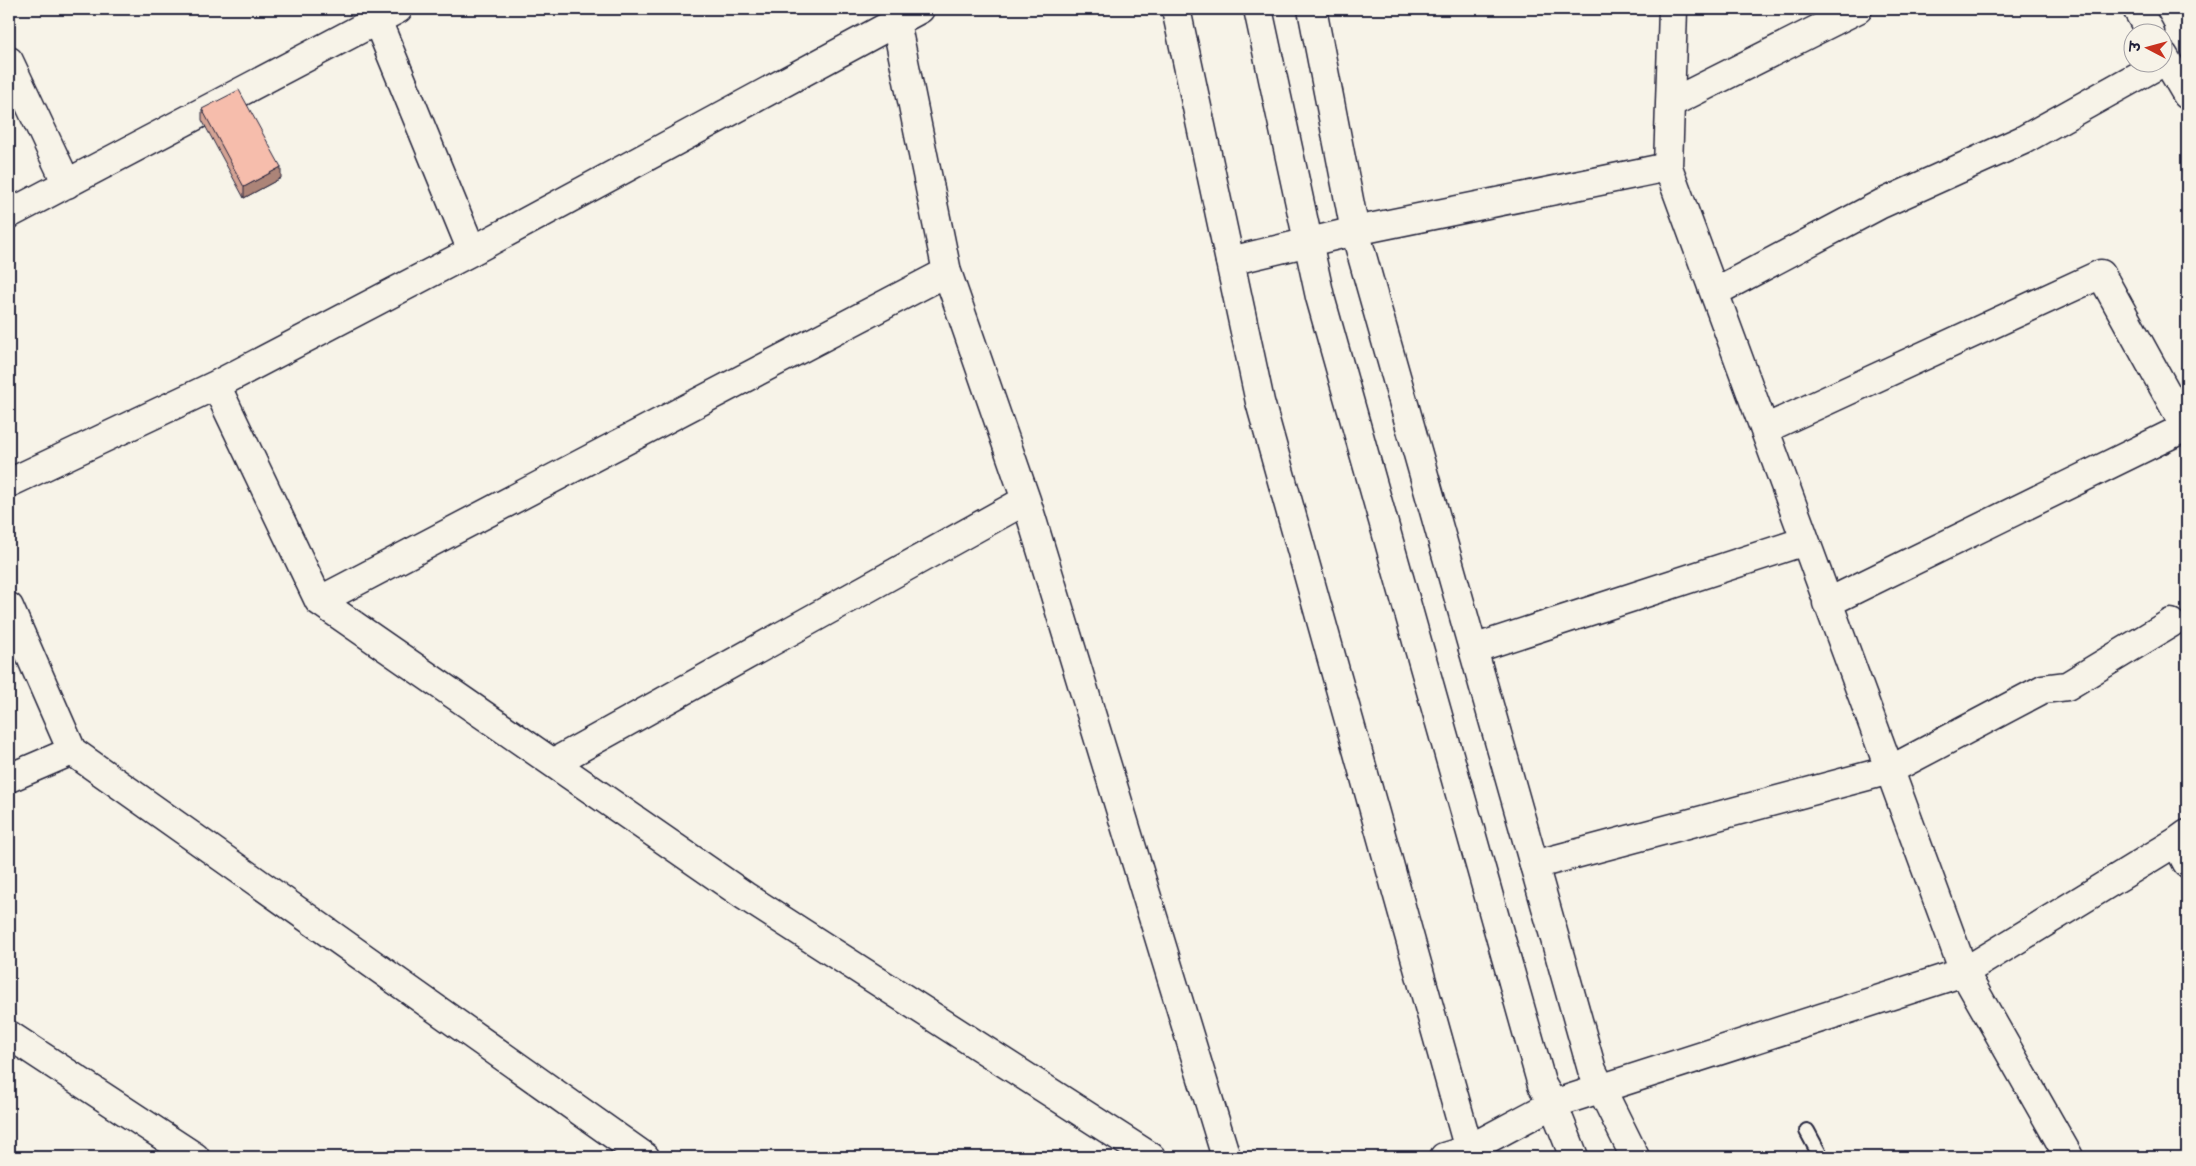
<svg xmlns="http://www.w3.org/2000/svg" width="2196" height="1166" viewBox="0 0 2196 1166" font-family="'Gochi Hand','Playpen Sans Deva',sans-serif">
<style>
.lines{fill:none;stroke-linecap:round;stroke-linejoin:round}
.service-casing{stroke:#22223b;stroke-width:18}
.minor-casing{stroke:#22223b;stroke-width:31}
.tertiary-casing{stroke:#22223b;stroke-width:31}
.service{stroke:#f7f3e8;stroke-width:14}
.minor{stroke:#f7f3e8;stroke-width:28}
.tertiary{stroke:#f7f3e8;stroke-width:28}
.wall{fill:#d4a394;stroke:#22223b}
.shaded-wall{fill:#ac8478;stroke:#22223b}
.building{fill:#f6bdac;stroke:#22223b}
</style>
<rect width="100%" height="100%" fill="#f7f3e8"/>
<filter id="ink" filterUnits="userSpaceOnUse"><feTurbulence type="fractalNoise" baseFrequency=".02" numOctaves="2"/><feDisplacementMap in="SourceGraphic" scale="10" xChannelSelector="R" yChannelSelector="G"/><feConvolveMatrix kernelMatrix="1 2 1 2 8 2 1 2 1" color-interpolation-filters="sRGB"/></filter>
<g filter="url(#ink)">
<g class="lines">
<defs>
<path id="service" d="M1807,1131L1821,1157"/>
<path id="minor" d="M2137,9L2150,32
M377,20L472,251
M896,22L947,272L1026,500L1226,1157
M2164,56L2187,95
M9,61L67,184
M1671,103L1858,9
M1668,167L1964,972L2069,1157
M9,214L398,9
M1230,261L1355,231L1668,167L1673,9
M1715,292L1881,204L2023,140L2163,62
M216,385L319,601L745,896L1151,1157
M1765,429L2101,274L2187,430
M9,483L216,385L472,251L920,9
M319,601L947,272
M1827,603L2186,427
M9,607L72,751L645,1157
M1473,649L1805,541
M553,763L1026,500
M9,778L72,751
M2187,834L2176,842L2187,863
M1534,865L1890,770L2043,689L2067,686L2171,623
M9,1035L195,1157
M1444,1157L1467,1150L1553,1104L1964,972L2176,842"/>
<path id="tertiary" d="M1176,9L1260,402L1471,1157
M1258,9L1320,297L1542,1085L1553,1104L1574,1157
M1312,9L1355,231L1592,1070L1635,1157"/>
</defs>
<!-- service casing -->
<use href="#service" class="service-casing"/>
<!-- minor casing -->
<use href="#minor" class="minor-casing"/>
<!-- tertiary casing -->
<use href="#tertiary" class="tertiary-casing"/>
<!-- service -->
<use href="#service" class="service"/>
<!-- minor -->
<use href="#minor" class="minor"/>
<!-- tertiary -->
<use href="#tertiary" class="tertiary"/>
</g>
<!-- wall -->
<path class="wall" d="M202,109L281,178L244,198L202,120Z"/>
<!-- shaded-wall -->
<path class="shaded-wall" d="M281,167V178L244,198V187Z"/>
<!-- building -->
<path class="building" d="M239,90L281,167L244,187L202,109Z"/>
</g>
<!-- margin -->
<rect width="2196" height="1166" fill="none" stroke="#f7f3e8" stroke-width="30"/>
<rect x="15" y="15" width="2166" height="1136" fill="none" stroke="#22223b" stroke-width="2" filter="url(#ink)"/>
<!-- north arrow -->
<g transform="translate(2148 48) rotate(276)"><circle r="24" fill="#f7f3e8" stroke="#a29fa3"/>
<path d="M0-4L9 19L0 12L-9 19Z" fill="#c8321e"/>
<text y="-8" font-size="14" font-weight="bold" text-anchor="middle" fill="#22223b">उ</text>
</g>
</svg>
